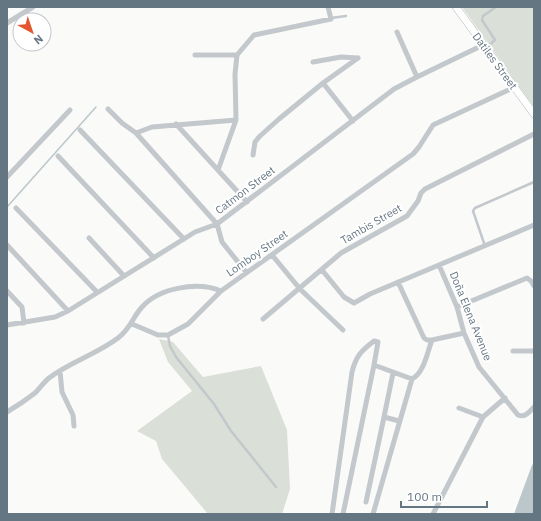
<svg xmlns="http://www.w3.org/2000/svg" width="541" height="521" viewBox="0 0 541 521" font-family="'IBM Plex Sans',sans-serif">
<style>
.green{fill:#dadfd7}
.water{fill:#bbc7cb}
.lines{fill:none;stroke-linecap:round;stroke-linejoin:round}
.stream{stroke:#bbc7cb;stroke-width:1.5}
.secondary-casing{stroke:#b3babf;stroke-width:8}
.lane{stroke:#c3c8cc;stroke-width:2.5}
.street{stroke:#c3c8cc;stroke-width:5}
.secondary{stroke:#fff;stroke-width:7}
.labels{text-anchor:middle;stroke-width:4;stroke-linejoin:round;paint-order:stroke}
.street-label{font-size:11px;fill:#657683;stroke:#fff}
</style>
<rect width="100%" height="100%" fill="#fafaf8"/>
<!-- green -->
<path class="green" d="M462,7H534V107Z
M159,339L173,342L203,377L261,366L287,430L290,489L282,514H208L162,459L156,441L137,431L192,391L168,362Z"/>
<!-- water -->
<path class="water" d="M534,463V514H514L532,465Z"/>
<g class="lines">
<!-- stream -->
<path class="stream" d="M7,207L96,107"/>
<defs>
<path id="secondary" d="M456,7L534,114"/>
</defs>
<!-- secondary casing -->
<use href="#secondary" class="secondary-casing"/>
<!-- lane -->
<path class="lane" d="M331,18L346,16
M487,47L495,40L482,20L483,16L496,7
M485,246L473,211L475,208L534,182
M168,336L170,346L176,357L214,404L231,431L276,487"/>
<!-- street -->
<path class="street" d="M7,23L33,7
M397,32L417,77
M195,55H237
M313,62L341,57L358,58
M323,83L353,121
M108,109L122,123L136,133L217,224L222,242L246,272
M176,124L247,202
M80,130L184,239
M136,133L152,127L236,120
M253,155L255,142L260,136L279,119L323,83L358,58
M58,156L154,258
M218,170L236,120L235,74L237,55L254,35L331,19L328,7
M7,177L70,110
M16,208L97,292
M89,238L124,276
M7,245L68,311
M272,255L300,289L343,330
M439,265L457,307L464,333L479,367L518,415C525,418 529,412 534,407
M322,270L344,297L354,303L370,294L534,225
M398,282L424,338L427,340H432L464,333
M7,291L22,307L24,323
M457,307L527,278L531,281L534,286
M263,319L341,253L407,216L418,201L421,193L425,189L534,134
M132,324L158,335H168L188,324L221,291L413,154L419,147L433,125L515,87
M7,325L55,317L68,311L195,232L217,224L394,89L417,77L483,45
M513,351H534
M374,365L412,379C424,373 427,353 432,340
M60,371L62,392L73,415L74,426
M459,408L483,417
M7,412C17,406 26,400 35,393C40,388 44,382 49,378C70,362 97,354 118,338C131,328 132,318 142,307C159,288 197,281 221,291
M384,417L393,373
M366,502L384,417L399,421
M332,514L352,372C356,356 361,351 374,341L378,342L374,365L343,514
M373,514L412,379
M433,514L483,417L505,398"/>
<!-- secondary -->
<use href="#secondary" class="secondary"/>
</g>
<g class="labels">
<!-- street labels -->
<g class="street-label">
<text transform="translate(495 61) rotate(54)" y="4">Datiles Street</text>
<text transform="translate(245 190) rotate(-37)" y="4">Catmon Street</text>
<text transform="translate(371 224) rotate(-30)" y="4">Tambis Street</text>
<text transform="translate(257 253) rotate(-35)" y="4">Lomboy Street</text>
<text transform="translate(471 316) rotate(68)" y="4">Doña Elena Avenue</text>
</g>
</g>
<!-- border -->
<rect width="541" height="521" fill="none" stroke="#657683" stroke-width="16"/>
<!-- north arrow -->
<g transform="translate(32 32) rotate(140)"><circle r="19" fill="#ffffff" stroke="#c1c8cd"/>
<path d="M0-3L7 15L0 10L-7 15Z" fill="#e4572e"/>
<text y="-6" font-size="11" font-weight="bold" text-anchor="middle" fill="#657683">N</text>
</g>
<!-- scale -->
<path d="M401 501v6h86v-6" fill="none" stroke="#657683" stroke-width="2"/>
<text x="407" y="501" font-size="12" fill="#657683" stroke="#ffffff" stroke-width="3" paint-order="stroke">100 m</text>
</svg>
